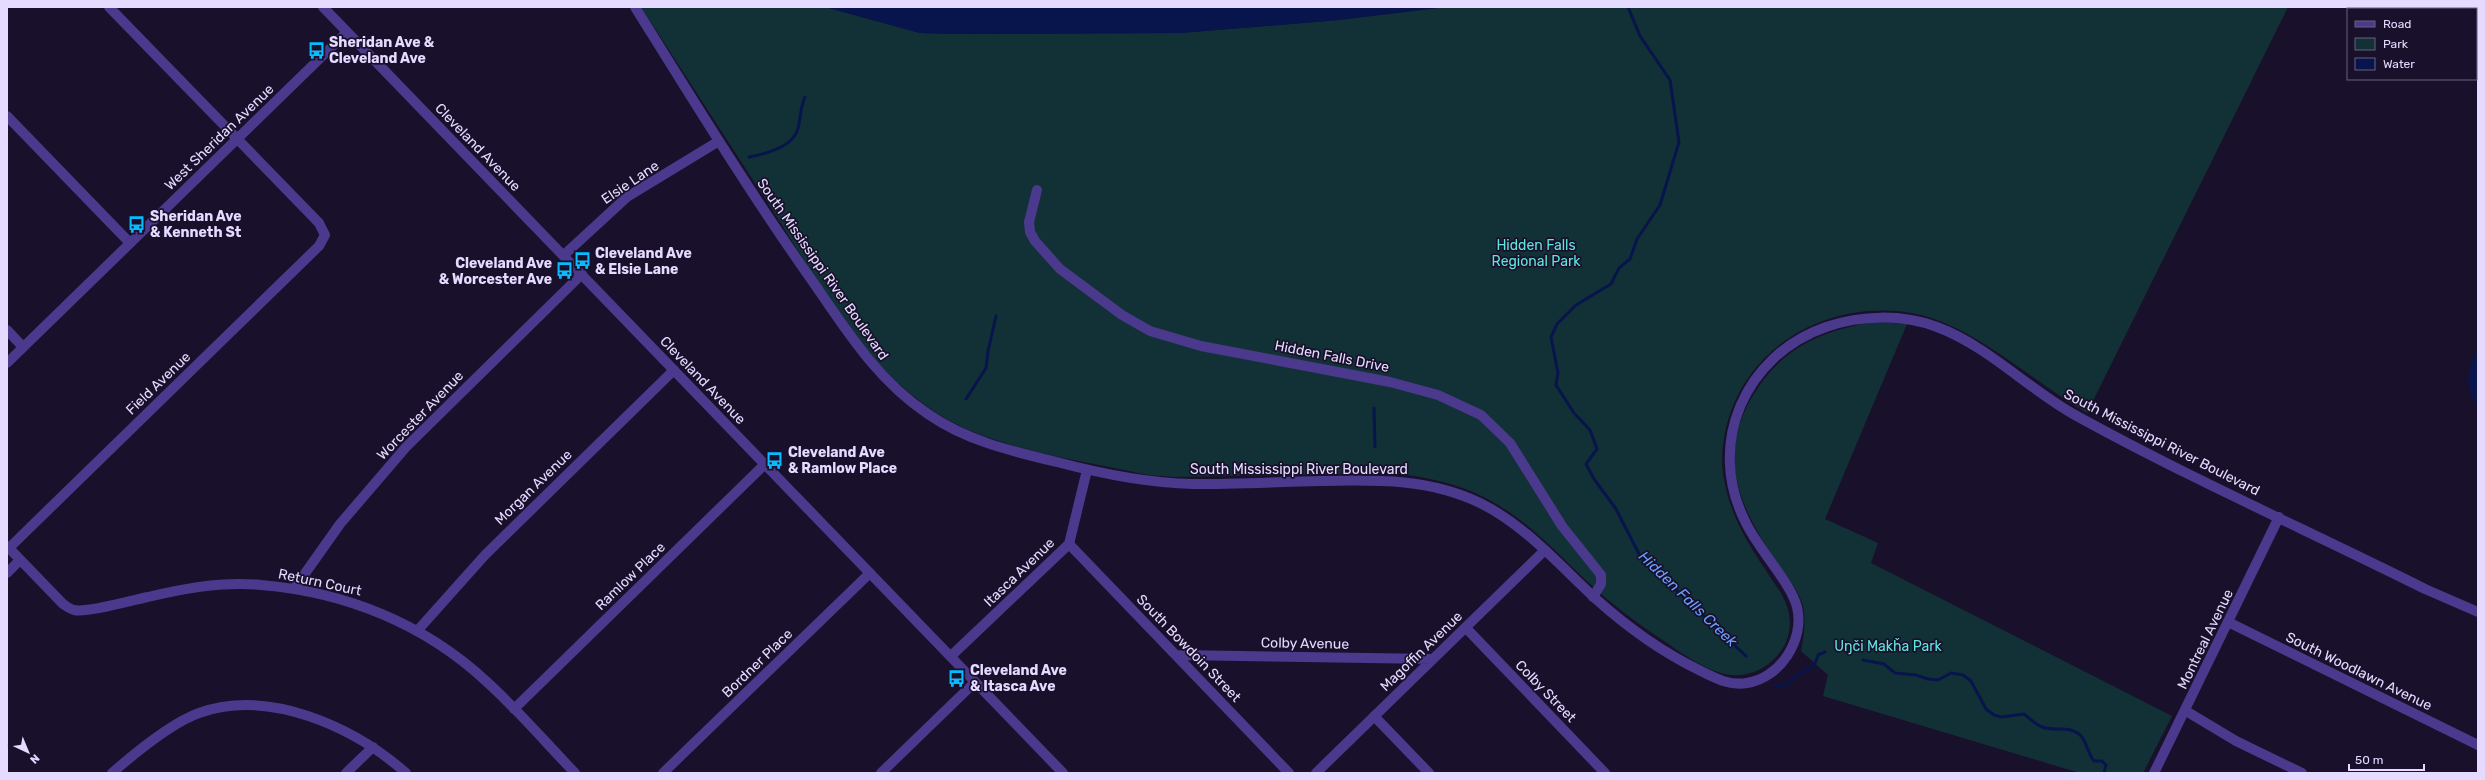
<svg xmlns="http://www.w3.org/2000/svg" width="2485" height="780" viewBox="0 0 2485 780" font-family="Rubik,sans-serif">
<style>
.green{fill:#123136}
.water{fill:#08154c}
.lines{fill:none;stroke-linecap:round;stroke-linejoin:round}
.stream{stroke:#08154c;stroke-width:3}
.minor{stroke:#4a398c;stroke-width:10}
.tertiary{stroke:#4a398c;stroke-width:10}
.labels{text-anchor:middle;stroke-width:3.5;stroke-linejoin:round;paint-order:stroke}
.poi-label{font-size:14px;font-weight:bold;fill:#e5daff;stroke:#19102b;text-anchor:start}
.street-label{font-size:14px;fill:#e5daff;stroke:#19102b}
.park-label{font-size:14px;fill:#5fe6dc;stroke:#19102b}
.water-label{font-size:15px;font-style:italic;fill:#689fff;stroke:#19102b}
</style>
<rect width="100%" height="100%" fill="#19102b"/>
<!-- green -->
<path class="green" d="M641,7H825L920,33L954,34L1180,33L1339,20L1445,7H2288L2087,413C2033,382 1972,323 1911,313C1833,300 1753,341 1729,417C1723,436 1720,460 1724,479C1732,525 1756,555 1781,593C1790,609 1793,625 1786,642C1775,666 1748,681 1721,673C1701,667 1681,653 1664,641C1637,623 1611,604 1588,582C1561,557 1537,530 1506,510C1471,486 1431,477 1390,473L1174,477L1148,475C1089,462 1011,451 958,425C868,380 818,280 766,200C724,136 683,71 641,7Z
M1874,322L1907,324L1825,519L1878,543L1871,563L2172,716L2143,773H2080L1823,696L1828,675L1801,651C1804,635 1806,622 1803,606C1799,590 1784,573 1775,560C1736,501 1715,450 1759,386C1787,345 1826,330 1874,322Z"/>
<!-- water -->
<path class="water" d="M825,7H1445L1339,20L1180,33L954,34L920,33Z
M2417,7H2478V63L2476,60V9H2420Z
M2478,350V405C2463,387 2467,369 2478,350Z"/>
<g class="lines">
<!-- stream -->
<path class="stream" d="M1628,7L1640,36L1670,80L1679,142L1660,205L1637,239L1630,259L1619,268L1611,284L1576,305L1557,324L1551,337L1558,373L1556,385L1574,413L1590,430L1597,449L1586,464L1594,479L1616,509L1640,556L1746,656
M749,157C765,154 794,147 798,128C801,117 800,108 805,97
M966,399L986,368L988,351L996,316
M1374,408L1375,447
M1863,660L1884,664L1895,673L1916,675L1928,679L1938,680L1951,673L1963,675L1971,681L1986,709L1994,715L2001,717L2024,714C2029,718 2036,725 2042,727C2055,732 2067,725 2079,734C2087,740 2087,753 2094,761H2102L2106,765L2104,773
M1774,684L1780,687C1789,685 1791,679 1799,675C1809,668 1815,668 1818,655L1825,652"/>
<!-- minor -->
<path class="minor" d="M7,116L130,243
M1037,190L1029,222L1030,232L1035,241L1060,269L1122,315L1150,331L1201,346L1390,382L1438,395L1481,415L1510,443L1562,526L1601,575V584L1593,597
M564,255L627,197L719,141
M7,330L23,347
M1069,544L1289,773
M7,546L63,604C66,606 70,609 74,610C88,613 132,600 148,597C184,588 224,581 261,585C346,592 425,624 487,682C518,710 546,743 575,773
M9,548L319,246L325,235L319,223L109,7
M7,573L20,560
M294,589L340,524L406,447L582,274
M2228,622L2478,745
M1466,628L1605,773
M418,630L485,555L674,370
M1177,655L1432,659
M951,656L1069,544L1087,470
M514,709L765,464
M2186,711L2236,741L2302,773
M1374,716L1429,773
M112,773C135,753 171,723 199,713C269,688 354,727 406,773
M346,773L373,747
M663,773L870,573
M881,773L975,682
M1316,773L1545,550"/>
<!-- tertiary -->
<path class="tertiary" d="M323,7L1063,773
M635,7C693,100 750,193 813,282C847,331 877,380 928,414C967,441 1011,451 1057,462C1102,474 1147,483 1193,484C1235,484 1277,482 1319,481C1375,480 1428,478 1480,503C1525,525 1559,565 1596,599C1626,626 1662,652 1699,670C1715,678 1729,686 1747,683C1780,678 1805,640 1797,607C1790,581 1757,548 1745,521C1706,444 1745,355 1826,327C1861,315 1902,314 1937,327C1988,346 2028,389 2075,415C2189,478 2309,531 2425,589L2478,612
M7,363L347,32
M2154,773L2279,517"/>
</g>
<!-- icons -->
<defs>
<symbol id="bus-bare" viewBox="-9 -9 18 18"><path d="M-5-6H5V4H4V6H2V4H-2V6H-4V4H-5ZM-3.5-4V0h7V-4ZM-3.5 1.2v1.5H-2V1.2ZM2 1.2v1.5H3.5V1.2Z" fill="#06bbff" stroke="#19102b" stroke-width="2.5" paint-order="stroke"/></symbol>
</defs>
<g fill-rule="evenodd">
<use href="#bus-bare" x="304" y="38" width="25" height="25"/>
<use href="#bus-bare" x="124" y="212" width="25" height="25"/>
<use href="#bus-bare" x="570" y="248" width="25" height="25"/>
<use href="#bus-bare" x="552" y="258" width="25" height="25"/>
<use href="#bus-bare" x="762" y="448" width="25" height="25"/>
<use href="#bus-bare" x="944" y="666" width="25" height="25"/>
</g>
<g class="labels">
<!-- poi labels -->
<g class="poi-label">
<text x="329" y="47">Sheridan Ave &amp;<tspan x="329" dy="16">Cleveland Ave</tspan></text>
<text x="150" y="221">Sheridan Ave<tspan x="150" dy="16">&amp; Kenneth St</tspan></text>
<text x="595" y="258">Cleveland Ave<tspan x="595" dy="16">&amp; Elsie Lane</tspan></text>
<text x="552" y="268" text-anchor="end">Cleveland Ave<tspan x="552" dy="16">&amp; Worcester Ave</tspan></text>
<text x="788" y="457">Cleveland Ave<tspan x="788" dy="16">&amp; Ramlow Place</tspan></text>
<text x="970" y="675">Cleveland Ave<tspan x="970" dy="16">&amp; Itasca Ave</tspan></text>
</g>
<!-- street labels -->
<g class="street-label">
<text transform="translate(219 137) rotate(-44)" y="5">West Sheridan Avenue</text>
<text transform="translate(478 147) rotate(46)" y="5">Cleveland Avenue</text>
<text transform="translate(630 182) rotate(-34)" y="5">Elsie Lane</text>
<text transform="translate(823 269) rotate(55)" y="5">South Mississippi River Boulevard</text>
<text transform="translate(1332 356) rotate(11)" y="5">Hidden Falls Drive</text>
<text transform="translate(703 380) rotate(46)" y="5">Cleveland Avenue</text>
<text transform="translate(158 383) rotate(-44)" y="5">Field Avenue</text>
<text transform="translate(420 415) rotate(-46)" y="5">Worcester Avenue</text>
<text transform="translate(2162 442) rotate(27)" y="5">South Mississippi River Boulevard</text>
<text x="1299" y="474">South Mississippi River Boulevard</text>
<text transform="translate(533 487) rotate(-44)" y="5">Morgan Avenue</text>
<text transform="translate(1019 572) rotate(-44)" y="5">Itasca Avenue</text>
<text transform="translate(630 576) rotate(-44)" y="5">Ramlow Place</text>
<text transform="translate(320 582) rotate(12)" y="5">Return Court</text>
<text transform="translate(2205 639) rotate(-64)" y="5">Montreal Avenue</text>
<text transform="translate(1305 643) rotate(1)" y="5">Colby Avenue</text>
<text transform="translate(1189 648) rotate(46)" y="5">South Bowdoin Street</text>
<text transform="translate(1421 651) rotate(-44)" y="5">Magoffin Avenue</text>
<text transform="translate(757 663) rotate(-44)" y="5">Bordner Place</text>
<text transform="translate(2359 671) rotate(26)" y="5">South Woodlawn Avenue</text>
<text transform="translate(1546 691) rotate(46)" y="5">Colby Street</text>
</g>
<!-- park labels -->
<g class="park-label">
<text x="1536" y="250">Hidden Falls<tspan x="1536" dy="16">Regional Park</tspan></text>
<text x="1888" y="651">Uŋči Makȟa Park</text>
</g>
<!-- water labels -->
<g class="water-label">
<text transform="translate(1688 599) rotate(44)" y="5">Hidden Falls Creek</text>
</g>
</g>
<!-- border -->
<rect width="2485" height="780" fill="none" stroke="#e5daff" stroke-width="16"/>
<!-- legend -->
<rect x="2347" y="8" width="130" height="72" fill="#19102b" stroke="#6b6180"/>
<rect x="2355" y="21" width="20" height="6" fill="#4a398c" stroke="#6b6180"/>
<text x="2383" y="28" font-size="12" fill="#e5daff">Road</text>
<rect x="2355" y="38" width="20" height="12" fill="#123136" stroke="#6b6180"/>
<text x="2383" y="48" font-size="12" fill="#e5daff">Park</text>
<rect x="2355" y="58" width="20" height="12" fill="#08154c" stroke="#6b6180"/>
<text x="2383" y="68" font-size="12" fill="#e5daff">Water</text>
<!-- north arrow -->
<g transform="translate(28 752) rotate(136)" stroke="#19102b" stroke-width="3" paint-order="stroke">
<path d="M0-3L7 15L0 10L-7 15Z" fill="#e5daff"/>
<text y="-6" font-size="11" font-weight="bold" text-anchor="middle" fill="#e5daff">N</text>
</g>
<!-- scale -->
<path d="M2349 764v6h75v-6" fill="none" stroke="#e5daff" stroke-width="2"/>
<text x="2355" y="764" font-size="12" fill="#e5daff" stroke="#19102b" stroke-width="3" paint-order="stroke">50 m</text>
</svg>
